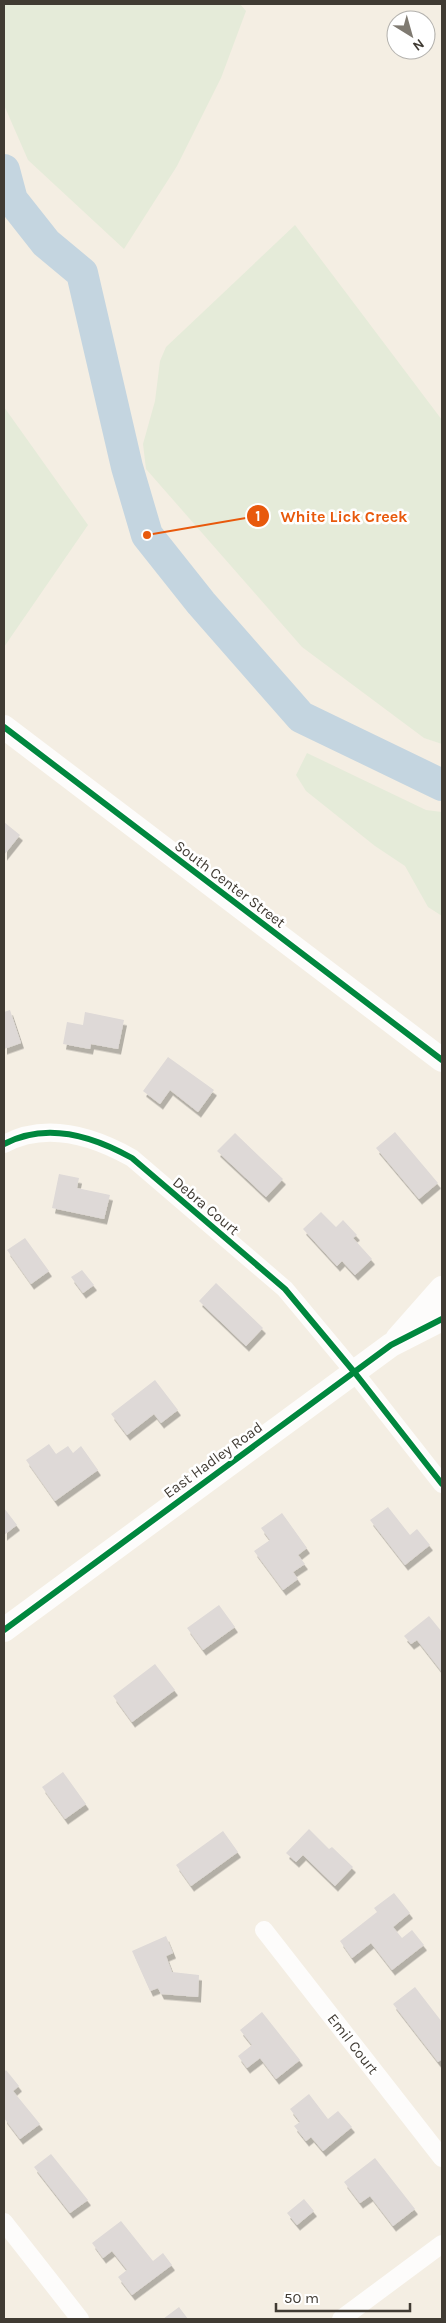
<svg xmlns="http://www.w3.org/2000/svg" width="446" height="2323" viewBox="0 0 446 2323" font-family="Karla,sans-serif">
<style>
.green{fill:#e5ebd9}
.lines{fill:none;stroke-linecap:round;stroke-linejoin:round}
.river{stroke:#c4d5e0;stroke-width:32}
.building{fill:#ded9d7;filter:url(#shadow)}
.street{stroke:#fdfcfb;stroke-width:18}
.secondary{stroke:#fdfcfb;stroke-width:24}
.cycleway-casing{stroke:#fff;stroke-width:9}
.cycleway{stroke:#00873e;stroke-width:6}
.labels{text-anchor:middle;stroke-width:5;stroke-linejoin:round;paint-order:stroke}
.street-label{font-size:15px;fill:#403b33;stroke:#fff}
.leader{fill:none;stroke:#e8590c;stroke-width:2}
.callout-dot{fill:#e8590c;stroke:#fff;stroke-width:2}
.mark-label{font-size:15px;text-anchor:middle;font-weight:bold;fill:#fff}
.callout-label{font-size:16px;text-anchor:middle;font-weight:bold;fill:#e8590c;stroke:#fff;stroke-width:5;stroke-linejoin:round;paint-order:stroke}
</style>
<defs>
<filter id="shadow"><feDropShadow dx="3" dy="5.5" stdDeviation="0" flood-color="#0004"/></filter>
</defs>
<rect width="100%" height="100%" fill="#f4eee3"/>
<!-- green -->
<path class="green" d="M4,4H240L246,11L221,78L177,166L124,249L28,160L4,105Z
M295,225L442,420V744L424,738L302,647L146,469L143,444L155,401L160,361L166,347Z
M4,407L88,525L4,647Z
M307,753L426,810L442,812V916L428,907L405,866L375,846L306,791L296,775Z"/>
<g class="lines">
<!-- river -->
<path class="river" d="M4,170L12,200L46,243L82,273L127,467L147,535L201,603L301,717L442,785"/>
</g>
<!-- building -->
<path class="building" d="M4,822L20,835L4,855Z
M10,1010L21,1043L4,1049V1012Z
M85,1012L124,1020L118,1049L91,1044L90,1049L63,1044L67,1022L83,1025Z
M168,1057L214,1090L198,1112L170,1090L160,1104L143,1091Z
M395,1132L438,1183L419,1199L376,1148Z
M235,1133L283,1179L266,1197L217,1151Z
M59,1174L79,1178L77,1188L110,1195L104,1219L52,1208Z
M321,1212L336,1227L343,1220L357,1235L353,1238L372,1259L355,1275L342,1261L337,1266L303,1229Z
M25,1238L49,1271L31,1284L7,1250Z
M82,1270L94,1285L83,1293L71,1277Z
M216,1283L263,1328L246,1346L199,1301Z
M155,1380L178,1410L161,1423L154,1414L127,1435L111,1414Z
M49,1444L56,1454L68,1446L73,1453L81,1446L98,1470L55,1501L26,1460Z
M388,1507L410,1535L417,1529L430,1545L405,1565L370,1520Z
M4,1508L17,1525L4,1535Z
M282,1513L307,1548L298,1555L305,1564L293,1572L298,1579L283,1590L254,1551L270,1540L261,1528Z
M219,1605L235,1627L203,1650L187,1628Z
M429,1616L442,1632V1672L417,1640L411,1644L404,1636Z
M155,1664L175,1690L132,1722L113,1696Z
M63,1772L86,1804L65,1819L42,1787Z
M309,1829L329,1849L332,1847L353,1867L335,1886L303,1855L296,1862L286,1853Z
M223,1831L238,1852L191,1886L176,1865Z
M394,1893L410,1913L393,1927L402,1938L412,1930L424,1945L392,1970L371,1943L352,1958L340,1941L377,1912L374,1908Z
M166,1936L173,1953L166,1956L172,1972L199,1975L198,1997L161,1994L158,1988L150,1991L132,1951Z
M415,1987L442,2022V2059L438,2062L393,2004Z
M262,2012L300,2060L276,2079L260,2058L247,2068L238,2056L252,2045L240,2030Z
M6,2070L19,2086L13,2091L40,2124L20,2139L4,2118V2072Z
M309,2094L328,2119L338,2111L352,2127L323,2151L311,2137L306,2141L294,2126L300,2122L290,2109Z
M51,2154L88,2200L70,2213L34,2167Z
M375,2158L415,2209L393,2226L370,2196L360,2203L344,2182Z
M304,2199L314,2211L297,2225L287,2213Z
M121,2221L153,2261L163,2253L172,2265L132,2295L118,2277L127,2270L112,2251L103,2258L92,2243Z
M179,2307L188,2319H163Z"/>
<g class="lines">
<!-- street -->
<path class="street" d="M4,1144C47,1121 93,1136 132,1158L285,1289L355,1373L442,1484
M264,1930L442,2158
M4,2222L80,2319
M341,2319L442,2244"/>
<!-- secondary -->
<path class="secondary" d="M4,727L442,1060
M397,1339L442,1288
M4,1630L391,1345L442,1319"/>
<defs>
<path id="cycleway" d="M4,727L442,1060
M4,1144C47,1121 93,1136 132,1158L285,1289L355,1373L442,1484
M4,1630L391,1345L442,1319"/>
</defs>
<!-- cycleway casing -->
<use href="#cycleway" class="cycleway-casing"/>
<!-- cycleway -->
<use href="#cycleway" class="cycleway"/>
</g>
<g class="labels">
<!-- street labels -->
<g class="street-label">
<text transform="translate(230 884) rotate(37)" y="5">South Center Street</text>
<text transform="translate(206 1206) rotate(40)" y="5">Debra Court</text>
<text transform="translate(213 1460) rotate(-36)" y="5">East Hadley Road</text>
<text transform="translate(353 2044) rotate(52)" y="5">Emil Court</text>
</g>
</g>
<!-- callouts -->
<path class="leader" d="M147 535L258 516"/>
<g class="callout-dot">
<circle cx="147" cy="535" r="5"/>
<circle cx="258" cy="516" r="12"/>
</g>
<g class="mark-label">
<text x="258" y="521">1</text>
</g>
<g class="callout-label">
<text x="344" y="522">White Lick Creek</text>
</g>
<!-- border -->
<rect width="446" height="2323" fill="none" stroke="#403b33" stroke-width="10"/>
<!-- north arrow -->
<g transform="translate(411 35) rotate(143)"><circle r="24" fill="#ffffff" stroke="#b3b1ad"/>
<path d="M0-4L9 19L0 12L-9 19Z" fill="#7f7a71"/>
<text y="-8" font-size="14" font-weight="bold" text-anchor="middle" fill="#403b33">N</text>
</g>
<!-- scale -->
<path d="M276 2303v8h134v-8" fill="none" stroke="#403b33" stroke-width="2.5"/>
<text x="284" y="2303" font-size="15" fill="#403b33" stroke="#ffffff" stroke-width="4" paint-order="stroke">50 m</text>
</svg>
